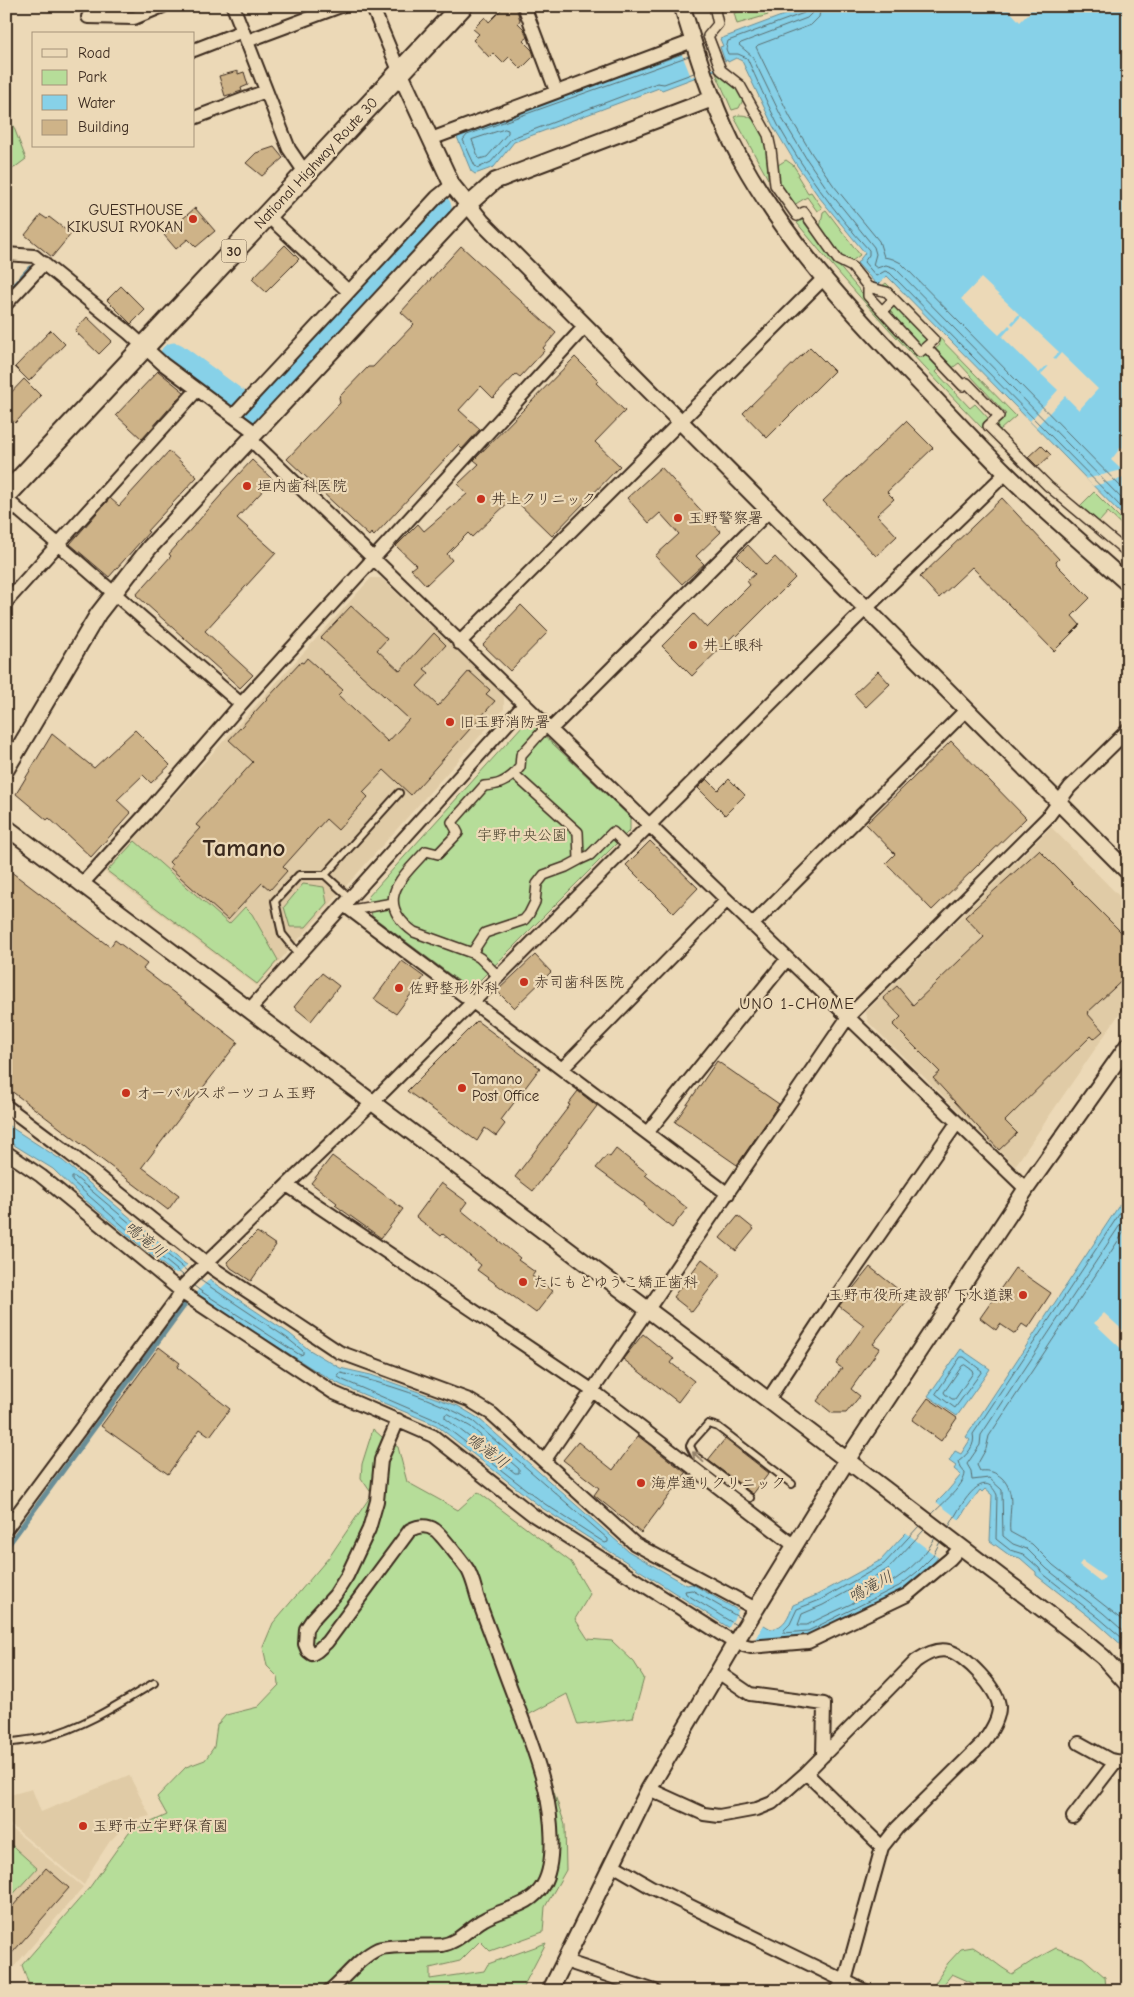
<svg xmlns="http://www.w3.org/2000/svg" width="1134" height="1997" viewBox="0 0 1134 1997" font-family="'Comic Neue','Klee One',sans-serif">
<style>
.built{fill:#e0cba6}
.green{fill:#b6dd99;stroke:#78845c}
.water{fill:#87d1e8;stroke:#698e97}
.pier{fill:#ecd9b7}
.lines{fill:none;stroke-linecap:round;stroke-linejoin:round}
.shore{stroke:#596d6f;stroke-width:1}
.stream{stroke:#698e97;stroke-width:5}
.river{stroke:#87d1e8;stroke-width:29}
.building{fill:#ceb388;stroke:#3b2a1e}
.service-casing{stroke:#3b2a1e;stroke-width:10}
.pedestrian-casing{stroke:#3b2a1e;stroke-width:12}
.minor-casing{stroke:#3b2a1e;stroke-width:16}
.tertiary-casing{stroke:#3b2a1e;stroke-width:19}
.trunk-casing{stroke:#3b2a1e;stroke-width:24}
.service{stroke:#ecd9b7;stroke-width:6}
.pedestrian{stroke:#ecd9b7;stroke-width:9}
.minor{stroke:#ecd9b7;stroke-width:12}
.tertiary{stroke:#ecd9b7;stroke-width:15}
.trunk{stroke:#ecd9b7;stroke-width:20}
.oneway{stroke:#94826a}
.poi-dot{fill:#c8321e;stroke:#ecd9b7;stroke-width:2}
.labels{text-anchor:middle;stroke-width:4.5;stroke-linejoin:round;paint-order:stroke}
.shield{fill:#ecd9b7;stroke:#705e4c;stroke-width:1}
.shield-label{font-size:14px;font-weight:bold;fill:#3b2a1e}
.street-label{font-size:15px;fill:#3b2a1e;stroke:#ecd9b7}
.poi-label{font-size:15px;fill:#3b2a1e;stroke:#ecd9b7;text-anchor:start}
.park-label{font-size:15px;fill:#4d4530;stroke:#ecd9b7}
.neighbourhood-label{font-size:16px;letter-spacing:1px;fill:#3b2a1e;stroke:#ecd9b7}
.water-label{font-size:16px;font-style:italic;fill:#46433c;stroke:#ecd9b7}
.town-label{font-size:25px;font-weight:bold;fill:#3b2a1e;stroke:#ecd9b7}
</style>
<rect width="100%" height="100%" fill="#ecd9b7"/>
<filter id="ink" filterUnits="userSpaceOnUse"><feTurbulence type="fractalNoise" baseFrequency=".02" numOctaves="2"/><feDisplacementMap in="SourceGraphic" scale="10" xChannelSelector="R" yChannelSelector="G"/><feConvolveMatrix kernelMatrix="1 2 1 2 8 2 1 2 1" color-interpolation-filters="sRGB"/></filter>
<g filter="url(#ink)">
<!-- built -->
<path class="built" d="M371,578H381L504,696V709L257,986L105,872Z
M1051,827L1128,905V1001L1015,1166L868,1022L866,1012Z
M129,1775L150,1816L134,1820L123,1828L110,1841L93,1867L84,1885L6,1821V1796L32,1789L41,1812Z
M6,1824L83,1887L6,1976Z"/>
<!-- green -->
<path class="green" d="M755,6H766L768,15L737,24L734,13L755,8Z
M718,70C726,85 736,84 744,98L739,108L732,110L715,71Z
M739,115C768,114 767,158 768,179L734,117Z
M6,122L13,125L26,159L10,171H6Z
M786,160L793,165L799,174L797,175L808,193L811,192L822,208L817,211L807,197L794,205L778,181V165Z
M826,210L860,255L852,261L841,257L820,228L823,212Z
M802,220C839,268 878,313 921,357L927,352L941,367L936,372L970,408L975,404L990,420L982,428C918,361 855,295 797,223Z
M886,283L1016,416L1000,430L995,424L1006,414L959,363L951,369L934,350L940,345L890,290L882,286Z
M895,303L928,339L919,347L886,311Z
M1094,492L1128,526V531L1108,512L1099,522L1080,506Z
M523,725L534,726L630,817V830L473,987L464,985L372,916L368,897Z
M135,841L229,924L245,907L252,914L278,960L257,984L107,871Z
M303,884L324,887L327,903L306,927H290L284,907Z
M373,1429L382,1437L398,1447L407,1482L458,1510L478,1492L571,1562L590,1594L575,1619L588,1639L612,1641L634,1662L644,1678L633,1718L578,1725L567,1694L528,1715L565,1825L566,1870L545,1907L543,1932L490,1951L480,1941L460,1961L430,1968V1979L484,1971L488,1964L546,1943L521,1991H31L22,1965L90,1887L129,1832L167,1815L157,1797L186,1767L205,1760L214,1747L217,1725L226,1715L258,1707L279,1685L278,1677L267,1666L263,1647L273,1623L330,1556L372,1494L361,1478L362,1464Z
M6,1840L37,1868L6,1902Z
M973,1947C987,1955 998,1966 1012,1974L1034,1960L1056,1948L1083,1958L1105,1977L1106,1988L1103,1991H981L979,1986L952,1974L938,1991H930L948,1963L961,1949Z"/>
<!-- water -->
<path class="water" d="M808,6H1128V521L887,276L877,285L857,263L865,253L819,197L796,164L773,126L742,61L736,58L728,62L727,60L725,61L720,47L723,46L720,39Z
M713,41L723,67L662,90L659,88L514,142L494,167L475,174L471,171L457,137L463,131L680,55Z
M6,1124L63,1161L184,1263L290,1334L308,1349L340,1368L371,1375L458,1406L478,1418L628,1551L687,1585L692,1584L771,1629C785,1627 788,1617 793,1605L817,1595L881,1560L901,1538L945,1494L961,1475L954,1469L956,1466L949,1461L955,1451L961,1454L970,1440L966,1437L1128,1192V1647L1125,1648L1096,1622L1036,1575V1572L1020,1558L1009,1555L990,1541L992,1495L985,1489L982,1492L980,1490L965,1510L936,1560L920,1576L901,1590L810,1636L753,1643L542,1508L436,1425L341,1385L316,1371L198,1296L171,1271L85,1200L53,1169L6,1140Z
M961,1349L990,1369L957,1416L928,1396Z"/>
<!-- pier -->
<path class="pier" d="M1005,6H1027L1031,11L1020,22Z
M706,43L715,68L691,77L681,52Z
M981,278L1019,314L1011,323L1013,325L1021,316L1059,352L1053,358L1055,360L1061,353L1098,389L1079,410L1065,396L1036,427L1030,421L1058,390L1041,374L1048,367L1046,366L1039,373L1002,337L1011,327L1009,325L999,335L961,299Z
M1121,447L1128,452V477L1093,486L1086,479L1122,470L1111,460Z
M188,1264L210,1279L194,1294L172,1273H179Z
M1104,1313L1128,1335V1355L1094,1323Z
M935,1501L961,1521L940,1559L904,1531Z
M1082,1561L1105,1577L1101,1582L1079,1565Z
M739,1609L765,1623L752,1644L728,1629Z"/>
<g class="lines">
<!-- shore -->
<path class="shore" d="M807,6V10L804,13L728,41L726,49L728,54H738L747,58C757,80 767,103 778,125C803,169 834,212 869,250V255L864,262L876,276L885,271L890,273L1128,514
M814,6L812,13L807,18L741,43L739,45L752,56L783,120L806,158L828,190L874,247L876,254L873,265L877,268L886,265L895,268L1128,505
M821,6L819,17L811,25L758,45L756,47L790,117L812,154L834,186L879,241L884,257L893,259L901,263L1128,494
M689,56L467,135L463,140L475,166L478,168L491,162L512,138L657,83L664,84L694,73
M505,129L508,130V133L487,157L479,159L472,140Z
M1128,1213L981,1435L980,1445L967,1464L971,1471L972,1480L989,1478L1002,1490L1003,1536L1013,1544L1027,1549L1047,1569L1103,1613L1128,1635
M1128,1226L989,1436L986,1449L977,1465L980,1471C989,1470 995,1472 1002,1478C1017,1493 1008,1514 1010,1532L1032,1544L1053,1565L1128,1624
M183,1275L129,1231L72,1181V1177H75L187,1271
M194,1286L202,1292L300,1355L303,1354V1351L287,1338L200,1280
M961,1357H964L982,1371L955,1408L936,1394Z
M965,1365L972,1370L973,1373L955,1399H952L945,1394L944,1392L962,1366Z
M341,1373C384,1383 437,1399 474,1422L608,1539V1542L605,1543L545,1504L438,1421L343,1380L338,1377Z
M448,1414L471,1427L519,1469V1473H515L445,1418V1415Z
M932,1514C941,1505 965,1485 965,1473L961,1468L959,1461C967,1455 976,1445 973,1434L1128,1201
M919,1526L884,1564L820,1600L797,1609L790,1624L784,1630V1633L808,1631L899,1586L917,1572L932,1557L940,1542
M949,1527C956,1514 982,1462 997,1495L996,1539L1010,1550L1023,1554L1039,1568L1042,1573L1099,1618L1128,1643
M924,1530L888,1569L823,1605L802,1614L798,1625H807C851,1602 910,1584 935,1538
M736,1625L686,1594L685,1591L692,1590L740,1618"/>
<!-- stream -->
<path class="stream" d="M6,294L30,268
M6,1548L184,1306"/>
<!-- river -->
<path class="river" d="M174,357L251,414L428,220L437,208"/>
</g>
<!-- building -->
<path class="building" d="M505,6H513L517,10L520,20L518,23L524,29L527,38L523,41L532,50L534,56L521,69L509,57L503,63L493,53L489,57L473,40L479,34L473,29L485,17L489,22Z
M238,71V74L244,72L248,85L241,88L242,91L225,96L219,76Z
M274,147L283,158L262,176L246,163L256,153Z
M195,208L215,231L196,247L188,239L176,249L164,235Z
M41,215L47,219L49,217L71,234L52,257L25,235Z
M285,245L299,259L266,292L252,279Z
M461,246L556,333L543,348L545,350L520,377L516,374L493,398L481,386L459,410L480,429L462,449L458,445L374,536L371,533L369,536L287,459L340,403L339,397L368,367H373L414,324L401,312Z
M121,286L145,310L131,324L107,300Z
M87,317L112,341L99,354L75,331Z
M51,330L65,344L29,381L15,367Z
M810,347L834,371L767,438L743,413Z
M575,357L599,381L596,383L625,411L595,442L620,466L552,536L513,498L472,537L468,533L447,554L452,560L426,585L411,569L416,565L396,546L418,524L424,531L467,494L458,484L479,464L474,460Z
M158,371L184,392L142,439L116,415Z
M24,379L41,396L15,423L6,414V398Z
M906,421L933,448L887,492L894,499L877,515L897,536L876,556L823,501Z
M1041,445L1051,455L1038,467L1028,457Z
M169,451L197,477L147,531L149,532L109,577L70,544L110,498L119,506Z
M252,460L273,480L237,518L276,553L205,631L253,675L240,688L136,595L171,556L169,554L222,494L221,493Z
M661,467L721,532L696,556L704,564L682,584L655,556L679,534L660,513L649,523L627,498Z
M1002,498L1059,559L1056,562L1057,565L1090,598L1072,616L1080,625L1054,651L972,567L939,598L920,577Z
M748,545L767,565L775,557L795,578L737,636L735,634L692,676L662,646L694,614L707,628L750,585L747,581L755,574L737,556Z
M521,605L548,632L510,671L483,645Z
M351,606L387,639L377,650L400,671L434,633L446,645L424,669L429,673L417,686L438,706L469,671L490,690L486,694L495,701L411,795L384,770L363,792L368,797L338,830L326,819L283,867L287,871L270,890L262,883L228,920L170,868L172,865L169,862L200,828L196,825L253,762L229,740L301,662L303,663L307,658L343,690L338,695L388,742L409,719L321,638Z
M878,671L890,684L866,707L854,694Z
M135,730L170,765L151,783L143,775L117,800L131,813L91,857L49,818L47,820L16,794L52,734L94,768Z
M951,741L1026,818L932,910L886,863L895,854L866,824Z
M707,779L718,790L729,779L745,795L725,815L698,788Z
M650,841L698,888L674,913L626,865Z
M1039,850L1128,939V975L1087,1013L1103,1031L1094,1039L1091,1036L1005,1121L1017,1133L999,1150L933,1078L940,1072L893,1025L901,1017L883,998L897,986L913,1005L984,937L965,917Z
M6,868L110,947L115,940L147,964L143,969L238,1042L142,1167L179,1195L168,1210L6,1087Z
M535,955L551,972L514,1008L497,991Z
M402,961L424,977L396,1014L374,999Z
M322,973L339,986L311,1021L294,1007Z
M477,1021L540,1068L501,1120L505,1124L496,1136L485,1128L477,1141L407,1091Z
M717,1061L779,1104L737,1165L675,1122Z
M578,1091L597,1106L533,1191L515,1177L570,1105L568,1104Z
M616,1149L647,1173L645,1175L687,1208L672,1228L644,1206L645,1204L596,1168L607,1155L610,1157Z
M332,1156L403,1209L381,1238L335,1205L337,1203L311,1183Z
M441,1183L467,1202L461,1210L520,1258L518,1260L535,1272L532,1276L553,1291L536,1313L477,1270L481,1265L443,1234L441,1236L416,1217Z
M738,1216L754,1229L736,1251L720,1238Z
M257,1232L276,1245L251,1281L231,1268L227,1262Z
M702,1259L721,1274L692,1312L673,1297Z
M870,1267L909,1298L873,1344L880,1348L851,1389L860,1396L846,1413H832L817,1401L842,1368L836,1364L864,1325L839,1306Z
M1015,1268L1051,1293L1028,1328L1022,1324L1015,1334L1000,1324L996,1330L980,1318Z
M643,1334L674,1359L671,1363L694,1381L678,1402L623,1359Z
M159,1347L180,1363L177,1367L230,1409L210,1436L200,1429L168,1474L101,1426Z
M928,1398L957,1418L941,1441L912,1420Z
M638,1436L686,1473L641,1533L594,1495L599,1488L563,1460L578,1442L613,1470Z
M725,1439L769,1473L753,1494L708,1460Z
M46,1868L69,1888L6,1960V1914Z"/>
<g class="lines">
<defs>
<path id="service" d="M325,875L399,793
M299,955L282,934L275,901L299,875H325L350,898
M750,1498L695,1456L690,1446L692,1442L708,1424L718,1427L792,1484
M6,1743C19,1741 32,1740 45,1737C84,1727 119,1704 154,1683"/>
<path id="pedestrian" d="M714,6L718,24L708,36L721,70L740,85L768,135L771,149L775,185L797,216L804,212L838,260L852,267L868,287L887,292L934,340L926,347L963,386L967,383L999,416L988,426L1048,486L1128,553
M868,287V296L882,311
M894,299L882,311L920,352L926,347
M514,774L520,767L521,755L547,726
M579,860L590,855L613,832L627,846
M351,910L393,903
M472,953L485,933L524,920L529,914L535,902L537,884L544,875L566,867L579,860L578,832L514,774C504,783 497,785 484,786L452,822L458,833L438,854L426,851C401,878 373,902 414,932L472,953L480,958L498,976"/>
<path id="minor" d="M233,6L289,149L306,174
M372,6L400,73
M524,6L556,91
M88,17L134,18L163,6
M247,41L341,6
M194,50L243,31
M194,118L266,91
M431,139L693,41
M267,215L348,291
M6,254L34,256L129,333L163,364L256,433
M6,304L44,263
M233,416L437,197L452,185
M250,439L1026,1189
M6,499L241,704
M6,602L197,390
M459,643L823,279
M551,729L769,511
M81,885L145,815L241,704L585,326
M344,905L728,1194
M752,925L966,710
M250,1009L525,704
M562,1069L727,900
M6,1106L70,1154L214,1269L339,1352L469,1400L492,1414L635,1544L756,1609
M647,1133L787,959
M6,1152L41,1176L187,1296L334,1393L433,1436L533,1515L735,1643L751,1647L808,1642L907,1595L950,1559L961,1547
M287,1185L593,1391L795,1546
M768,1400L829,1307L957,1123
M544,1461L848,1017L1047,818L1070,787L1128,730
M6,1529L176,1300L185,1284L197,1272L373,1102L852,622L1006,473
M718,1672L750,1694L824,1704L823,1756
M1079,1743L1110,1760L1128,1763
M806,1773L882,1847
M649,1789L704,1814L719,1816L757,1809L772,1803L806,1773L916,1661C925,1655 936,1648 949,1651C965,1655 999,1690 999,1707C999,1720 990,1732 984,1742L897,1828L882,1847L845,1981L836,1991
M1073,1817L1116,1761
M613,1865L651,1887L865,1991
M565,1961L655,1991
M329,1991C345,1978 359,1958 378,1949C388,1945 428,1946 442,1945C459,1942 469,1928 483,1920C504,1907 530,1908 543,1885C557,1861 551,1813 545,1788C534,1743 515,1702 500,1659C493,1639 485,1619 478,1599C475,1590 473,1579 468,1570C464,1564 440,1533 435,1530C426,1524 418,1526 410,1530L327,1642L317,1651L312,1654L308,1651L305,1644L306,1629L312,1620L335,1595L347,1576L369,1529L377,1501L381,1460L398,1420"/>
<path id="tertiary" d="M682,6C698,57 714,111 740,158C786,241 846,306 911,374C942,406 973,440 1005,472C1044,511 1087,547 1128,584
M400,73L452,185L482,222L1128,872
M6,770L98,614L150,547L467,206L495,181L714,98
M6,827L768,1400L1074,1633L1103,1657L1128,1685
M550,1991L649,1789L735,1643L847,1460L1026,1189L1128,1045"/>
<path id="trunk" d="M6,495L462,6"/>
</defs>
<!-- service casing -->
<use href="#service" class="service-casing"/>
<!-- pedestrian casing -->
<use href="#pedestrian" class="pedestrian-casing"/>
<!-- minor casing -->
<use href="#minor" class="minor-casing"/>
<!-- tertiary casing -->
<use href="#tertiary" class="tertiary-casing"/>
<!-- trunk casing -->
<use href="#trunk" class="trunk-casing"/>
<!-- service -->
<use href="#service" class="service"/>
<!-- pedestrian -->
<use href="#pedestrian" class="pedestrian"/>
<!-- minor -->
<use href="#minor" class="minor"/>
<!-- tertiary -->
<use href="#tertiary" class="tertiary"/>
<!-- trunk -->
<use href="#trunk" class="trunk"/>
</g>
<!-- one-way arrows -->
<defs><path id="oneway-shaft" d="M-6 0H5M1.5-3L5.5 0L1.5 3" fill="none" stroke-width="1.6" stroke-linecap="round" stroke-linejoin="round" transform="scale(1.25)"/></defs>
<use class="oneway" href="#oneway-shaft" transform="translate(698 1457) rotate(-137)"/>
</g>
<!-- markers -->
<g class="poi-dot">
<circle cx="193" cy="219" r="5"/>
<circle cx="247" cy="486" r="5"/>
<circle cx="481" cy="499" r="5"/>
<circle cx="678" cy="518" r="5"/>
<circle cx="693" cy="645" r="5"/>
<circle cx="450" cy="722" r="5"/>
<circle cx="524" cy="982" r="5"/>
<circle cx="399" cy="988" r="5"/>
<circle cx="462" cy="1088" r="5"/>
<circle cx="126" cy="1093" r="5"/>
<circle cx="523" cy="1282" r="5"/>
<circle cx="1023" cy="1295" r="5"/>
<circle cx="641" cy="1483" r="5"/>
<circle cx="83" cy="1826" r="5"/>
</g>
<g class="labels">
<!-- shield labels -->
<rect class="shield" x="221.5" y="239.5" width="25" height="23" rx="4"/>
<g class="shield-label">
<text x="234" y="256">30</text>
</g>
<!-- street labels -->
<g class="street-label">
<text transform="translate(316 163) rotate(-47)" y="5">National Highway Route 30</text>
</g>
<!-- poi labels -->
<g class="poi-label">
<text x="183" y="215" text-anchor="end">GUESTHOUSE<tspan x="183" dy="17">KIKUSUI RYOKAN</tspan></text>
<text x="257" y="491">垣内歯科医院</text>
<text x="491" y="504">井上クリニック</text>
<text x="688" y="523">玉野警察署</text>
<text x="703" y="650">井上眼科</text>
<text x="460" y="727">旧玉野消防署</text>
<text x="534" y="987">赤司歯科医院</text>
<text x="409" y="993">佐野整形外科</text>
<text x="472" y="1084">Tamano<tspan x="472" dy="17">Post Office</tspan></text>
<text x="136" y="1098">オーバルスポーツコム玉野</text>
<text x="533" y="1287">たにもとゆうこ矯正歯科</text>
<text x="1013" y="1300" text-anchor="end">玉野市役所建設部 下水道課</text>
<text x="651" y="1488">海岸通りクリニック</text>
<text x="93" y="1831">玉野市立宇野保育園</text>
</g>
<!-- park labels -->
<g class="park-label">
<text x="522" y="840">宇野中央公園</text>
</g>
<!-- neighbourhood labels -->
<g class="neighbourhood-label">
<text x="797" y="1009">UNO 1-CHOME</text>
</g>
<!-- water labels -->
<g class="water-label">
<text transform="translate(146 1239) rotate(40)" y="6">鳴滝川</text>
<text transform="translate(488 1450) rotate(37)" y="6">鳴滝川</text>
<text transform="translate(870 1586) rotate(-28)" y="6">鳴滝川</text>
</g>
<!-- town labels -->
<g class="town-label">
<text x="244" y="856">Tamano</text>
</g>
</g>
<!-- margin -->
<rect width="1134" height="1997" fill="none" stroke="#ecd9b7" stroke-width="25"/>
<rect x="12" y="12" width="1109" height="1972" fill="none" stroke="#3b2a1e" stroke-width="2" filter="url(#ink)"/>
<!-- legend -->
<rect x="32" y="32" width="162" height="115" fill="#ecd9b7" stroke="#a5937a"/>
<rect x="42" y="49" width="25" height="8" fill="#ecd9b7" stroke="#a5937a"/>
<text x="78" y="58" font-size="15" fill="#3b2a1e">Road</text>
<rect x="42" y="70" width="25" height="15" fill="#b6dd99" stroke="#a5937a"/>
<text x="78" y="82" font-size="15" fill="#3b2a1e">Park</text>
<rect x="42" y="95" width="25" height="15" fill="#87d1e8" stroke="#a5937a"/>
<text x="78" y="108" font-size="15" fill="#3b2a1e">Water</text>
<rect x="42" y="120" width="25" height="15" fill="#ceb388" stroke="#a5937a"/>
<text x="78" y="132" font-size="15" fill="#3b2a1e">Building</text>
</svg>
